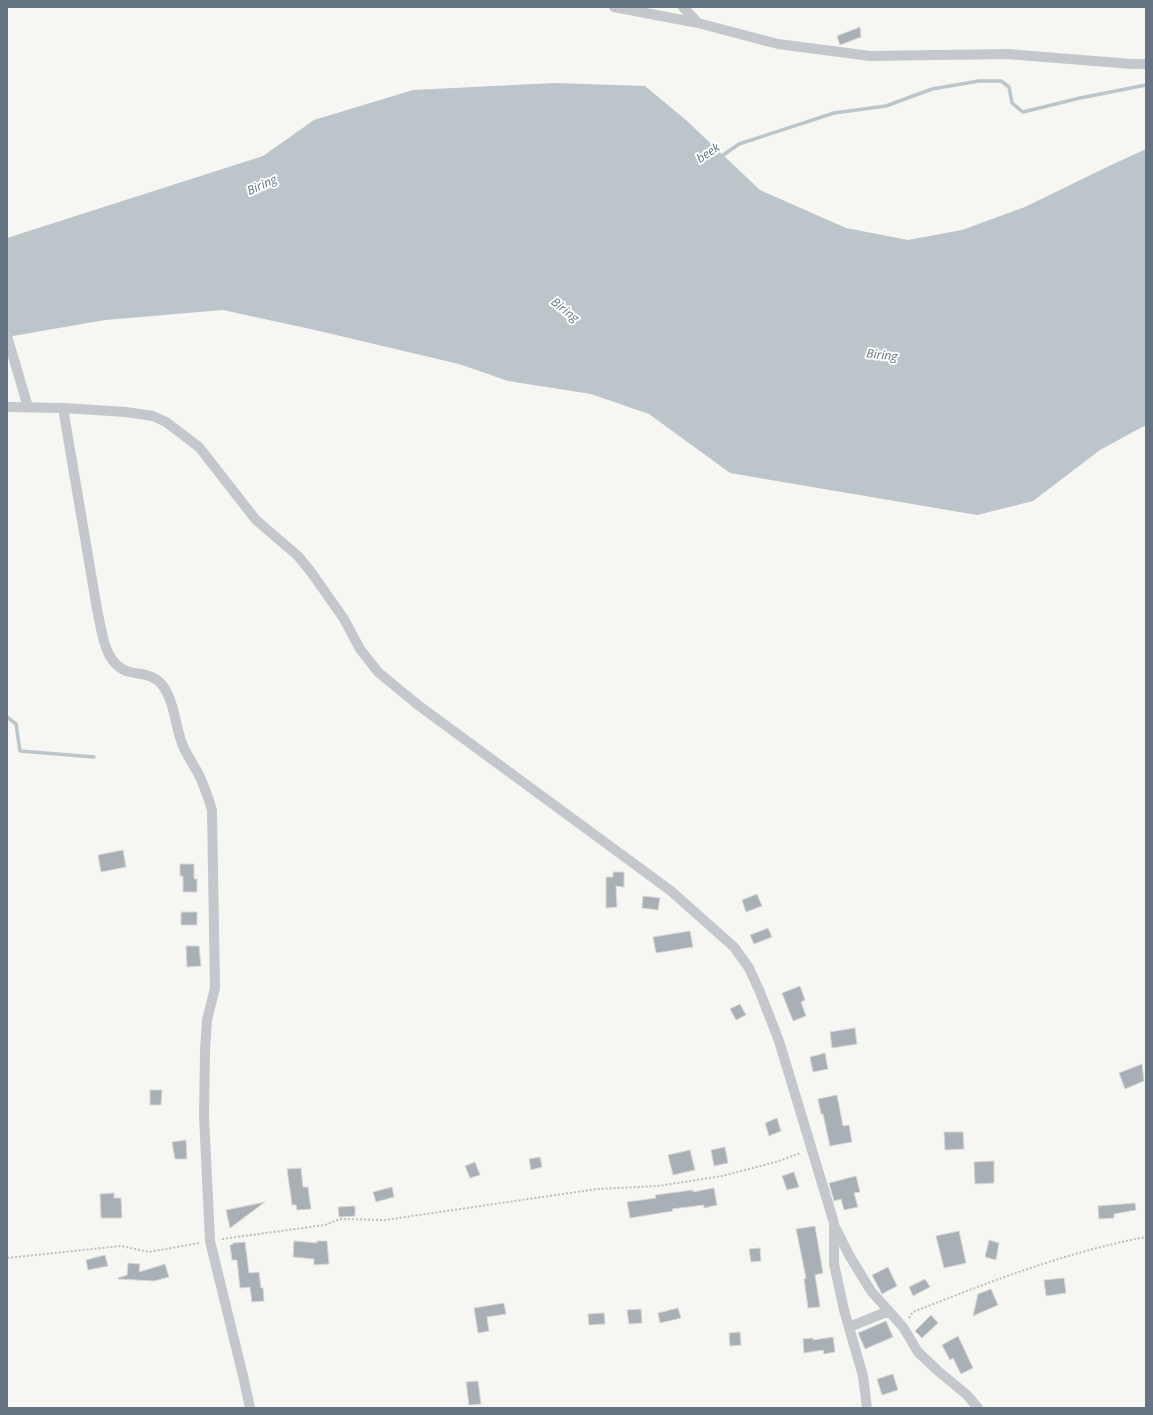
<svg xmlns="http://www.w3.org/2000/svg" width="1153" height="1415" viewBox="0 0 1153 1415" font-family="'Open Sans',sans-serif">
<style>
.water{fill:#bbc5ca}
.lines{fill:none;stroke-linecap:round;stroke-linejoin:round}
.stream{stroke:#bbc5ca;stroke-width:3.5}
.building{fill:#a9b0b5;stroke:#d7d8d6}
.path{stroke:#bcbec0;stroke-width:2;stroke-dasharray:2 2;stroke-linecap:butt}
.minor{stroke:#c4c7cb;stroke-width:10}
.labels{text-anchor:middle;stroke-width:4;stroke-linejoin:round;paint-order:stroke}
.water-label{font-size:12px;font-style:italic;fill:#627580;stroke:#fff}
</style>
<rect width="100%" height="100%" fill="#f6f6f3"/>
<!-- water -->
<path class="water" d="M555,83L645,86L687,121L760,190L846,228L908,240L962,230L1025,207L1109,166L1146,149V425L1100,450L1033,501L977,515L730,473L649,414L591,394L508,381L459,364L315,330L223,310L105,320L7,337V238L263,156L314,120L413,90Z"/>
<g class="lines">
<!-- stream -->
<path class="stream" d="M719,158L739,144L834,113L886,106L932,89L979,81H1001L1009,87L1012,103L1023,112L1080,98L1146,85
M7,717L16,724L20,751L94,757"/>
</g>
<!-- building -->
<path class="building" d="M860,27L861,37L840,45L837,36Z
M123,850L126,867L101,872L98,855Z
M180,864H194V879H197V892H183V876H180Z
M613,872H624V887L616,886L617,907L606,908V877H613Z
M757,894L762,906L746,912L742,900Z
M643,896L660,898L658,910L642,908Z
M181,912H197V925H181Z
M768,928L772,937L754,944L750,935Z
M690,931L693,947L656,953L653,937Z
M186,946H199L201,966L187,967Z
M800,986L805,1000L801,1002L806,1016L793,1021L782,993Z
M740,1004L746,1015L736,1020L730,1009Z
M855,1028L857,1044L832,1048L830,1032Z
M825,1053L828,1069L813,1072L810,1057Z
M1142,1064L1144,1081L1125,1089L1119,1073Z
M150,1090H162L161,1105H150Z
M837,1095L843,1126L849,1125L852,1142L830,1146L823,1114H821L818,1099Z
M777,1118L781,1131L769,1136L765,1123Z
M944,1132H963L964,1149L945,1150Z
M186,1140L187,1159H175L172,1142Z
M725,1147L728,1163L714,1166L711,1150Z
M690,1150L695,1170L673,1175L668,1155Z
M540,1157L542,1167L531,1170L529,1159Z
M994,1161V1183L975,1184L974,1162Z
M475,1162L480,1175L470,1178L465,1166Z
M301,1168L303,1187H308L311,1209L297,1210L296,1205H292L287,1169Z
M794,1172L799,1187L787,1190L782,1176Z
M856,1176L860,1192L854,1193L858,1207L844,1210L841,1199L834,1201L829,1183Z
M392,1187L394,1197L376,1202L373,1192Z
M714,1188L717,1205L704,1208V1205L672,1209L673,1211L630,1218L627,1202L656,1198L655,1195L693,1190V1192Z
M114,1193V1198H121L122,1218H101L100,1194Z
M265,1202L230,1228L226,1210Z
M1135,1203L1136,1210L1114,1214V1218L1099,1219L1098,1206Z
M355,1206V1216L339,1217L338,1207Z
M815,1226L823,1273L815,1275L820,1307L808,1308L804,1279L806,1278L796,1229Z
M959,1231L966,1263L944,1268L936,1236Z
M989,1240L999,1243L996,1260L985,1257Z
M294,1241L317,1243V1241H327L329,1264L314,1265V1259L293,1257Z
M245,1242L249,1273L259,1272L261,1288H263L264,1301L252,1302L250,1287L240,1288L237,1260H232L230,1245L233,1244V1243Z
M760,1248L761,1261L751,1262L749,1249Z
M105,1255L108,1266L88,1270L86,1260Z
M128,1263L140,1264L139,1272L165,1264L169,1277L154,1281L118,1279V1278L127,1275Z
M888,1267L897,1286L882,1294L872,1275Z
M1064,1278L1066,1293L1046,1296L1044,1280Z
M925,1279L930,1287L913,1296L909,1287Z
M991,1289L998,1305L973,1316L978,1294Z
M504,1303L506,1314L487,1317L489,1331L478,1333L474,1308Z
M678,1308L681,1318L660,1323L658,1313Z
M641,1309L642,1323L629,1324L627,1310Z
M604,1313L605,1324L589,1325L588,1314Z
M931,1315L938,1323L922,1338L915,1331Z
M886,1321L893,1337L865,1349L858,1333Z
M740,1332L741,1345L730,1346L729,1333Z
M958,1336L973,1368L961,1374L953,1358L950,1360L942,1345Z
M833,1337L835,1352L824,1354L823,1350L804,1353L803,1339L813,1338V1340Z
M893,1374L898,1390L882,1395L877,1379Z
M478,1381L481,1404L469,1405L466,1382Z"/>
<g class="lines">
<!-- path -->
<path class="path" d="M222,1239L325,1225L340,1219L385,1220L597,1189L658,1186L722,1176L776,1162L801,1153
M7,1258L121,1246L149,1252L199,1243
M909,1318L913,1312C989,1282 1066,1252 1146,1237"/>
<!-- minor -->
<path class="minor" d="M614,7L698,23L778,44L870,56L1007,54L1132,64H1146
M683,7L698,23
M7,336L28,407
M7,407L63,408L126,412L153,416L166,422L199,447L256,520L298,556L311,572L344,619L360,649L378,672L418,705L671,891L734,947L749,968L760,992L779,1041L834,1223V1264L844,1310L863,1376L867,1408
M63,408L97,609C102,631 104,666 130,672C143,675 154,674 163,686C175,703 175,727 183,746C187,755 193,764 198,773C204,785 208,797 212,810L215,988L207,1020L205,1051L204,1116L210,1241L244,1380L250,1408
M835,1227L849,1255L871,1291L903,1327L918,1352L937,1370L967,1395L978,1408
M849,1327L889,1311"/>
</g>
<g class="labels">
<!-- water labels -->
<g class="water-label">
<text transform="translate(708 153) rotate(-34)" y="4">beek</text>
<text transform="translate(262 185) rotate(-25)" y="4">Biring</text>
<text transform="translate(565 310) rotate(38)" y="4">Biring</text>
<text transform="translate(882 355) rotate(6)" y="4">Biring</text>
</g>
</g>
<!-- border -->
<rect width="1153" height="1415" fill="none" stroke="#667483" stroke-width="16"/>
</svg>
